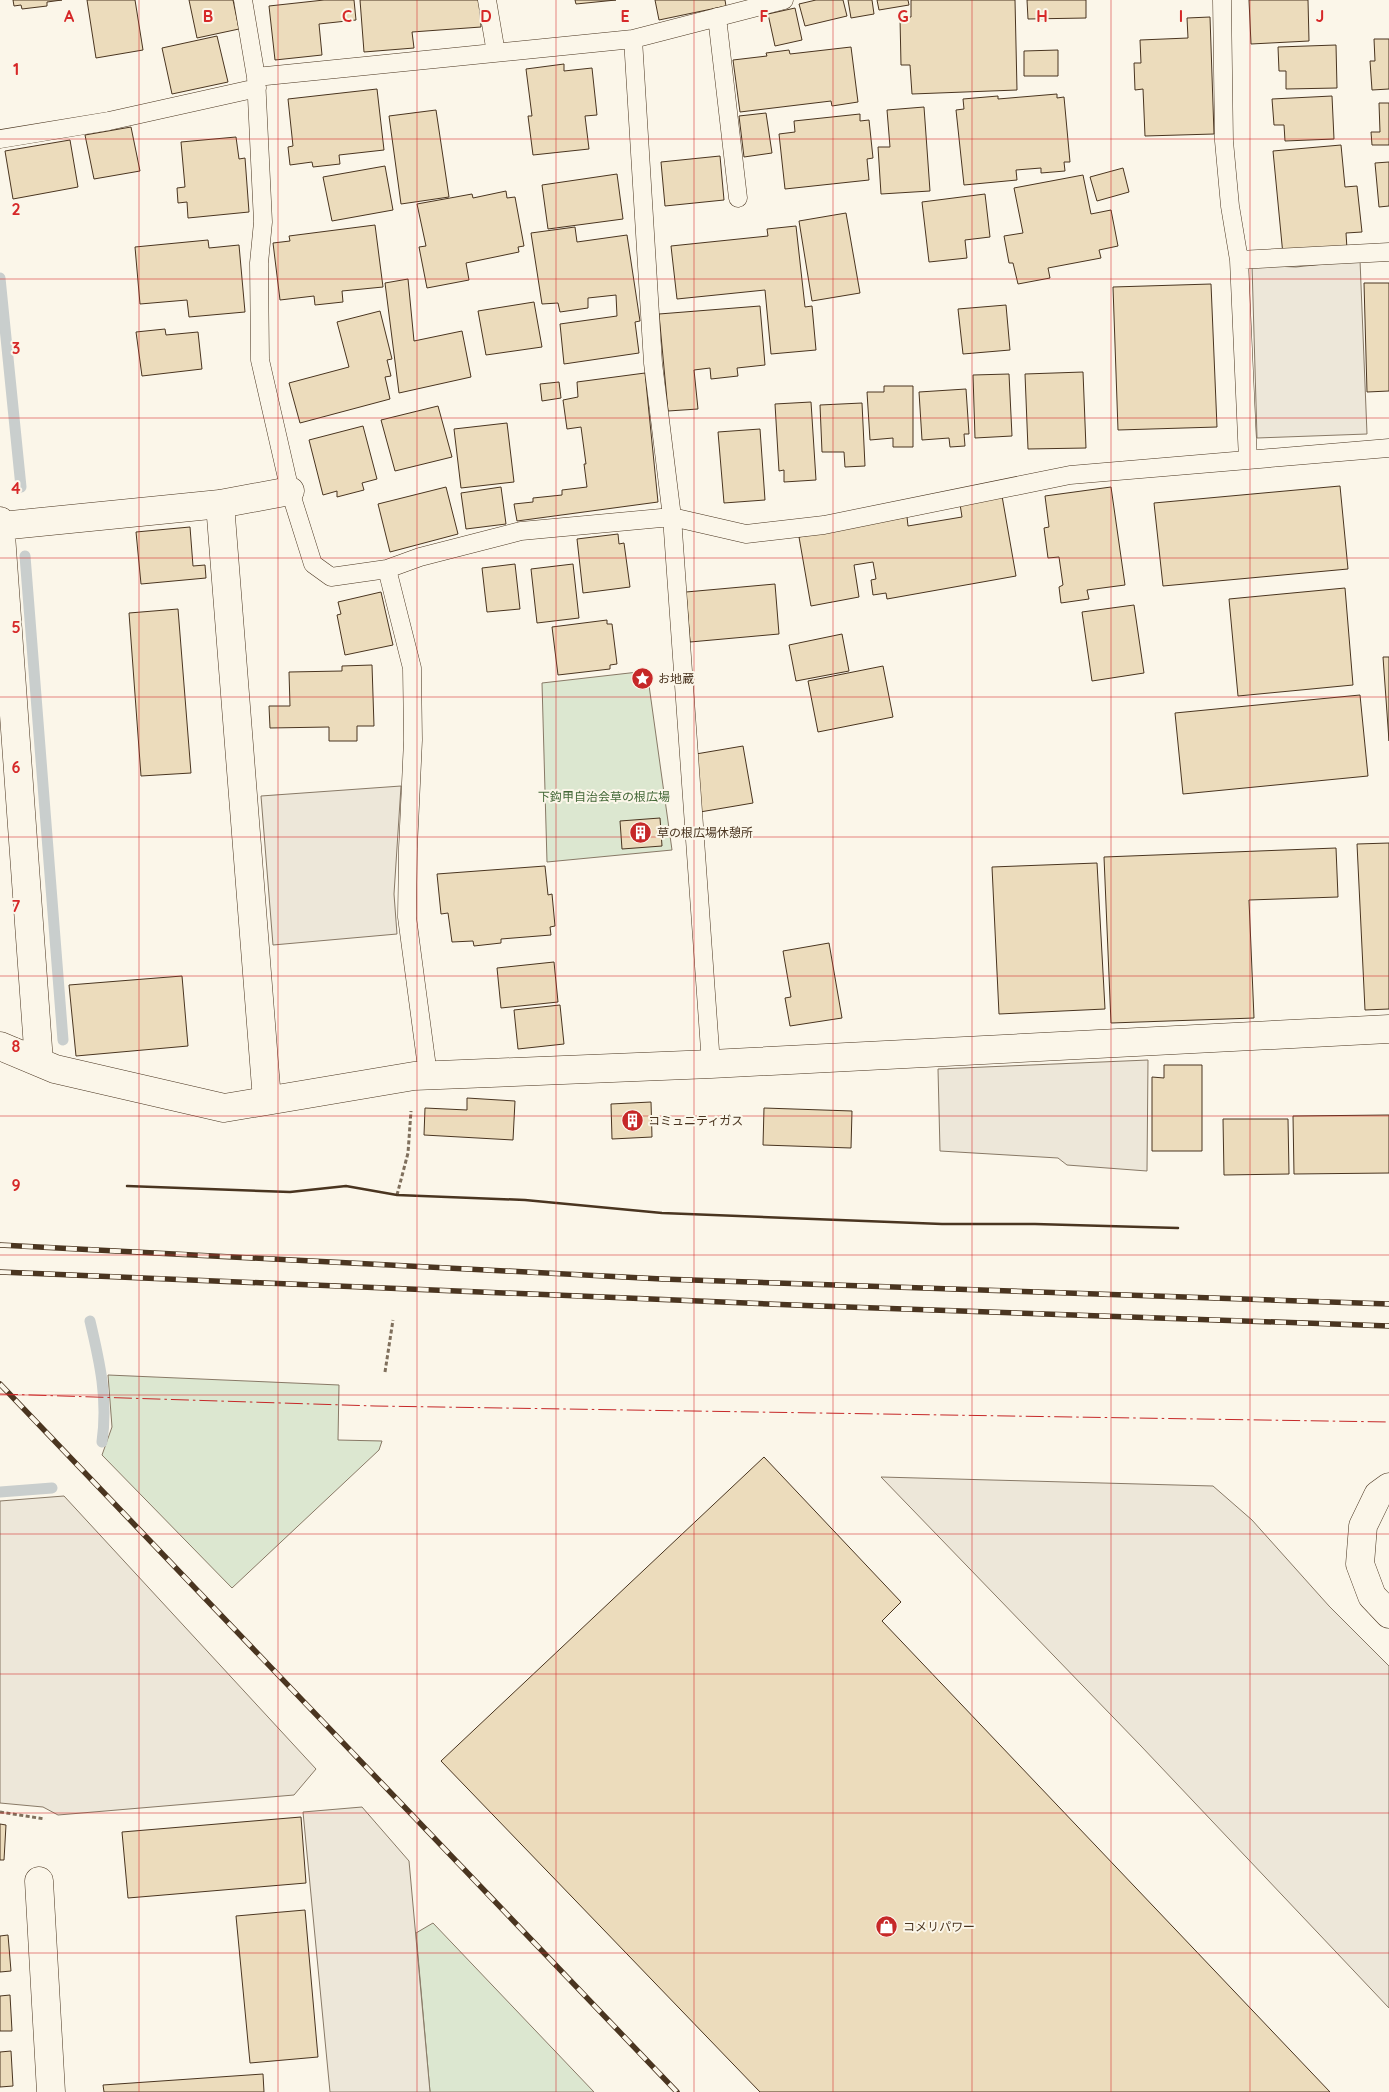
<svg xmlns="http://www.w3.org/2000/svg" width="1389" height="2092" viewBox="0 0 1389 2092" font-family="Quicksand,'Noto Sans JP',sans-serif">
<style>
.green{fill:#dce7d0;stroke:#887966}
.parking{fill:#ede7d9;stroke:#887966}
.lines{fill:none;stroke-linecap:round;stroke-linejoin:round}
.stream{stroke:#c9cecd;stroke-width:11}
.building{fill:#ecdcbc;stroke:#4a3520}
.service-casing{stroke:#4a3520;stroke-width:19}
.minor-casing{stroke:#4a3520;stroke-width:29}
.tertiary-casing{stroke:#4a3520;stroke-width:29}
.path{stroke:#7f6f5c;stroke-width:3;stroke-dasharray:4 2.5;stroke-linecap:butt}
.service{stroke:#fbf6e9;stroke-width:18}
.minor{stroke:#fbf6e9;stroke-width:28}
.tertiary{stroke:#fbf6e9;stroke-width:28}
.rail-casing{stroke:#4a3520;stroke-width:5.5}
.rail{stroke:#fbf6e9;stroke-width:4;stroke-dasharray:11;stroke-linecap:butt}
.wall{stroke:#4a3520;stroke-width:2.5}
.power{stroke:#c62828;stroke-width:1;stroke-dasharray:18 4 2.5 4;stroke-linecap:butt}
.grid{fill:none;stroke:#d62828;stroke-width:1;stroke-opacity:0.55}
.labels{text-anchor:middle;stroke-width:4;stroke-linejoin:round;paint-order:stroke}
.poi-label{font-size:12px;fill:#4a3520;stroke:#fbf6e9;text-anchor:start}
.park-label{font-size:12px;fill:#436837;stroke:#fbf6e9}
.grid-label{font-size:16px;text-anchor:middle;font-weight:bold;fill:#d62828;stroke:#fbf6e9;stroke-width:4;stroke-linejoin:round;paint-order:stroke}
</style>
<rect width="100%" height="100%" fill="#fbf6e9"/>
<!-- green -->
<path class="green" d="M647,671L672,850L547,862L542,683Z
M108,1375L339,1385L338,1440L382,1441L379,1450L232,1588L102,1455L112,1427Z
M433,1923L594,2092H430L416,1933Z"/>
<!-- parking -->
<path class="parking" d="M1360,260L1367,434L1257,438L1252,265L1296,267Z
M401,786L394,894L397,934L273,945L261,796Z
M1148,1060L1147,1171L1067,1165L1058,1158L940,1151L938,1069Z
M881,1477L1213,1486L1252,1520L1329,1606L1389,1666V2008L1141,1746Z
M64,1496L316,1769L294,1795L58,1815L43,1807L0,1803V1501Z
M362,1807L409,1861L430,2092H330L303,1812Z"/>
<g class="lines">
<!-- stream -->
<path class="stream" d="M0,278L21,487
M25,556L63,1040
M90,1321C100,1363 108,1399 102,1442
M0,1492L52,1488"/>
</g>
<!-- building -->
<path class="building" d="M13,0H62L47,2V6L22,9L21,5L14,6Z
M87,0H135L143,50L96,58Z
M189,0H233L239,29L197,38Z
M324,0H354L356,20L319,24L322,55L275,60L269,6Z
M360,0H479L481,27L412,32L414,48L364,52Z
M575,0H616L576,4Z
M655,0H725L726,6L659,20Z
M816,0H843L847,16L805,26L799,4Z
M848,0H872L874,14L851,18Z
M877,0H908L909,5L879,10Z
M911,0H1015L1017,90L912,94L910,65H901L900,18L911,17Z
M1027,0H1086V18L1028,19Z
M1249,0H1308L1309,41L1251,44Z
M795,8L802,40L775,46L768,14Z
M1210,17L1214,134L1145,136L1143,89L1135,90L1134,63H1141L1140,40L1188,38L1187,18Z
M217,36L228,82L172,94L162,48Z
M1374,39H1389V89L1372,90L1370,61H1375Z
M1336,45L1337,88L1286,89V71H1279L1278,47Z
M851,47L858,102L832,106L831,101L740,112L733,60L767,56L766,53L789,50L790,54Z
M1058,50V76H1024V51Z
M564,64V71L592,68L597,115L585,116L589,149L533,155L528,116H532L526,69Z
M377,89L384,150L339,155L340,164L313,167L312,162L290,165L288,147L293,146L288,99Z
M1057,94V98L1064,97L1070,162H1064L1065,171L1041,173V168L1016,170L1017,180L964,185L956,110L964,109L963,99L998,96V99Z
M1332,96L1334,139L1285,141L1284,125H1274L1272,99Z
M1379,103H1389V145H1372L1371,132H1380Z
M924,107L930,191L881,194L878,147H890L887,110Z
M436,110L449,197L401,204L389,116Z
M766,113L772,153L744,157L739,116Z
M860,114V121L869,120L873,158L867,159L869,180L785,189L779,134L795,132L794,121Z
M131,127L140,171L94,179L85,135Z
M236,137L239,159L245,158L249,212L188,218L187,202L178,203L177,188L185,187L181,142Z
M70,140L78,187L13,199L5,151Z
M1341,145L1345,187L1357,186L1362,232L1346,233L1347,249L1283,255L1273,151Z
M720,156L724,200L665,206L661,162Z
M1389,162V206L1379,207L1375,163Z
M385,166L393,210L332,221L323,177Z
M1123,168L1129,192L1097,201L1090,177Z
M617,174L623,219L548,229L542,185Z
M1083,175L1091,214L1111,210L1118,246L1099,250L1101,258L1048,268L1050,278L1018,284L1013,263H1009L1004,236L1023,233L1014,188Z
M506,191L507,198L515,197L524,246L518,247L519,252L466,263L469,280L427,288L419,247L426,246L417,204L472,194L473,198Z
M985,194L990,237L965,240L967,258L929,262L922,202Z
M846,213L860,293L812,301L799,221Z
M375,225L383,287L342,291L343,302L315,305L314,296L280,300L273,243L290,241L289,236Z
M796,226L805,307L812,306L816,350L771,354L765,290L677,299L671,246L768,236L767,229Z
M575,227L577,242L627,235L640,321L635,322L639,353L564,364L560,324L617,316L616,295L588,298V308L560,312L558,303L542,304L531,233Z
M208,240L209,248L239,245L245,312L189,317L187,300L140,304L135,247Z
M408,279L414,341L462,331L471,377L399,393L385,283Z
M1364,283H1389V391L1367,392Z
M1211,284L1217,427L1118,430L1113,287Z
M534,302L542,347L486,355L478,311Z
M1006,305L1010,350L963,354L958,309Z
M760,306L765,365L737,368L738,376L711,379L710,368L694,370L698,409L668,411L659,314Z
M380,311L392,359L387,360L391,376L385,377L390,399L300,423L289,383L349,367L337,322Z
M165,329L166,335L198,332L202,369L142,376L136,332Z
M1083,372L1086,448L1028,449L1025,374Z
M645,373L658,502L517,521L514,504L533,502V498L562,495V490L587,487L584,464H586L581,427L567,429L563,400L578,397L577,382Z
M1009,374L1012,436L975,438L973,375Z
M559,382L561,398L542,401L540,384Z
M884,386H913V447H893V438L870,440L867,392H884Z
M966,389L969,434H964L965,446L950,447L949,438L922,440L919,392Z
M811,402L816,480L784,482V470L779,471L775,404Z
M862,403L865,466L845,467L844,452H822L820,405Z
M438,406L452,457L395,471L381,420Z
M507,423L514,482L461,488L454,429Z
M363,426L377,479L362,483L364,490L337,497V491L323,495L309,440Z
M760,429L765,500L724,503L718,432Z
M1340,486L1348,569L1163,586L1154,503Z
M446,487L458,534L390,552L378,504Z
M501,487L506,524L466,529L461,493Z
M1111,487L1125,585L1087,590L1089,599L1061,603L1059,587L1063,585L1059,557L1048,558L1044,528L1049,527L1045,496Z
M1002,496L1016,576L887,599L886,593L873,595L871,580L876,579L873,562L854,565L859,597L811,606L799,537L907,517L908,526L962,517L960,504Z
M190,527L193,566L205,565L206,578L141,584L136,532Z
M618,534L619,544L624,543L630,587L583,593L577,539Z
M515,564L520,609L487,612L482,568Z
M573,564L579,618L537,623L531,569Z
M775,584L779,634L690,642L686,592Z
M1345,588L1353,685L1238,696L1229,599Z
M381,592L393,645L345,655L337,615L341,614L338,602Z
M1134,605L1144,673L1092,681L1082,612Z
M178,609L191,773L141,776L129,613Z
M607,620V624H612L617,664L610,665V669L558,675L552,627Z
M842,634L849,671L796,681L789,645Z
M1383,657H1389V741Z
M372,665L374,726H357V741H329V727L270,728L269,706H290L289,672L342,671V666Z
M883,666L893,717L818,732L808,681Z
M1360,695L1368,776L1183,794L1175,713Z
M743,746L753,803L700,812L690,755Z
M660,818L662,846L622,849L620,821Z
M1389,843V1009L1365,1010L1357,844Z
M1336,848L1338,897L1249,900L1254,1018L1111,1023L1104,857Z
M1097,863L1105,1009L999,1014L992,867Z
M545,866L548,895L552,894L555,926L550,927L551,935L501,939V943L474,946L473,941L452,942L448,913L441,914L437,874Z
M829,943L842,1018L790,1026L785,998L791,997L783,951Z
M554,962L558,1002L501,1008L497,968Z
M182,976L188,1046L76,1056L69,985Z
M560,1005L564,1044L518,1049L514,1010Z
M1164,1065H1202V1151H1152V1077L1164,1078Z
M467,1098L515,1101L513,1140L424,1135L425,1108L467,1110Z
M651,1102L652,1137L612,1139L611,1104Z
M764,1108L852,1111L851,1148L763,1145Z
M1389,1115V1173L1294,1174L1293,1116Z
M1223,1119H1288L1289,1174L1224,1175Z
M764,1457L901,1602L882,1621L1330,2092H760L441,1761Z
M301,1817L306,1883L128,1898L122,1832Z
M0,1824L6,1825L4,1860H0Z
M305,1910L318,2057L250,2063L236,1916Z
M8,1935L11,1971L0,1972V1936Z
M10,1995L12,2031H0V1996Z
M11,2051L13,2086L0,2087V2052Z
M263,2074L264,2092H104L103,2085Z"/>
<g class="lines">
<defs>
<path id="service" d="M243,0L256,77L263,222L259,263L260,360L290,491L313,564L331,577L387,569L420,557L521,531L672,517L746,534L824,525L1070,475L1389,448
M487,0L496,53
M1222,0L1224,141L1230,206L1239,260L1389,252
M717,17L738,198
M633,39L653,363L672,517L711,1064
M256,77L633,39L784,0
M0,139L109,121L257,88
M1239,260L1248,460
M387,569L412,668L413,740L408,848L407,917L428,1075"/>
<path id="minor" d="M220,504L267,1100
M0,521L39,1062
M0,526L220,504L290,491
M0,1046L55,1069L224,1108L414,1076L711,1064L1389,1029
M39,1881L51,2092"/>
<path id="tertiary" d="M1389,1487L1378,1495L1363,1526L1360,1564L1372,1596L1389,1614"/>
</defs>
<!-- service casing -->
<use href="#service" class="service-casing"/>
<!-- minor casing -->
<use href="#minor" class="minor-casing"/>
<!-- tertiary casing -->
<use href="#tertiary" class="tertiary-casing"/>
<!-- path -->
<path class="path" d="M397,1195L408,1153L411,1111
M385,1372L393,1320
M0,1812L45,1819"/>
<!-- service -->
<use href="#service" class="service"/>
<!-- minor -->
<use href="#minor" class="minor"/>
<!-- tertiary -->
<use href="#tertiary" class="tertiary"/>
<defs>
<path id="rail" d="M0,1245L662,1279L1389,1304
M0,1272L819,1306L1389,1326
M0,1384L677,2092"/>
</defs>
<!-- rail casing -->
<use href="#rail" class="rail-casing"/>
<!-- rail -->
<use href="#rail" class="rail"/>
<!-- wall -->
<path class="wall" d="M127,1186L290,1192L346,1186L397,1195L525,1200L662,1213L942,1224H1035L1178,1228"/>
<!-- power -->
<path class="power" d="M0,1394L375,1406L1389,1422"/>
</g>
<!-- grid -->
<path class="grid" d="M139,0V2092M278,0V2092M417,0V2092M556,0V2092M694,0V2092M833,0V2092M972,0V2092M1111,0V2092M1250,0V2092M0,139H1389M0,279H1389M0,418H1389M0,558H1389M0,697H1389M0,837H1389M0,976H1389M0,1116H1389M0,1255H1389M0,1395H1389M0,1534H1389M0,1674H1389M0,1813H1389M0,1953H1389"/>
<!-- icons -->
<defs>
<symbol id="sight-disc" viewBox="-11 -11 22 22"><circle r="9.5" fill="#c62828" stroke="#fbf6e9"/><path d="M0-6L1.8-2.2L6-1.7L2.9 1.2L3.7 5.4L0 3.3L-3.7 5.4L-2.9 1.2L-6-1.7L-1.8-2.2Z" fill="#fff"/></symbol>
<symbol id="building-disc" viewBox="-11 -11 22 22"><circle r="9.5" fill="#c62828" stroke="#fbf6e9"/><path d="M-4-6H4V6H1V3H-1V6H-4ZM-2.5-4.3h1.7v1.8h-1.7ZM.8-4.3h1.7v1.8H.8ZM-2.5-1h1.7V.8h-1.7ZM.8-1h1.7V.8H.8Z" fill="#fff"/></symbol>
<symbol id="shop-disc" viewBox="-11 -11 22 22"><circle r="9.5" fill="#c62828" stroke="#fbf6e9"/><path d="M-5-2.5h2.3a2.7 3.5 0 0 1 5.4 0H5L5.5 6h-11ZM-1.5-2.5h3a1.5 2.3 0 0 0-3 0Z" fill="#fff"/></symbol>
</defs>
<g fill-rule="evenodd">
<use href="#sight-disc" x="630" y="666" width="25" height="25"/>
<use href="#building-disc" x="628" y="820" width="25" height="25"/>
<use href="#building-disc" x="620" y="1108" width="25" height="25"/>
<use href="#shop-disc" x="874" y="1914" width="25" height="25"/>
</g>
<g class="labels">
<!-- poi labels -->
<g class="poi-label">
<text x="658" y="683">お地蔵</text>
<text x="657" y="837">草の根広場休憩所</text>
<text x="648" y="1125">コミュニティガス</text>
<text x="903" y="1931">コメリパワー</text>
</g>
<!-- park labels -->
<g class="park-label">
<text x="604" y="801">下鈎甲自治会草の根広場</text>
</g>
</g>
<g class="grid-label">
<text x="69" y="22">A</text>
<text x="208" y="22">B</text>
<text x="347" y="22">C</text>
<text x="486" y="22">D</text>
<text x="625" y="22">E</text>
<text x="764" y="22">F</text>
<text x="903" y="22">G</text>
<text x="1042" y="22">H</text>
<text x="1181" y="22">I</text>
<text x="1320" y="22">J</text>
<text x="16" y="75">1</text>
<text x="16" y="215">2</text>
<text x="16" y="354">3</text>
<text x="16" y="494">4</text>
<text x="16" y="633">5</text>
<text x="16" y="773">6</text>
<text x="16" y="912">7</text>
<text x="16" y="1052">8</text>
<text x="16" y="1191">9</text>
</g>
</svg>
